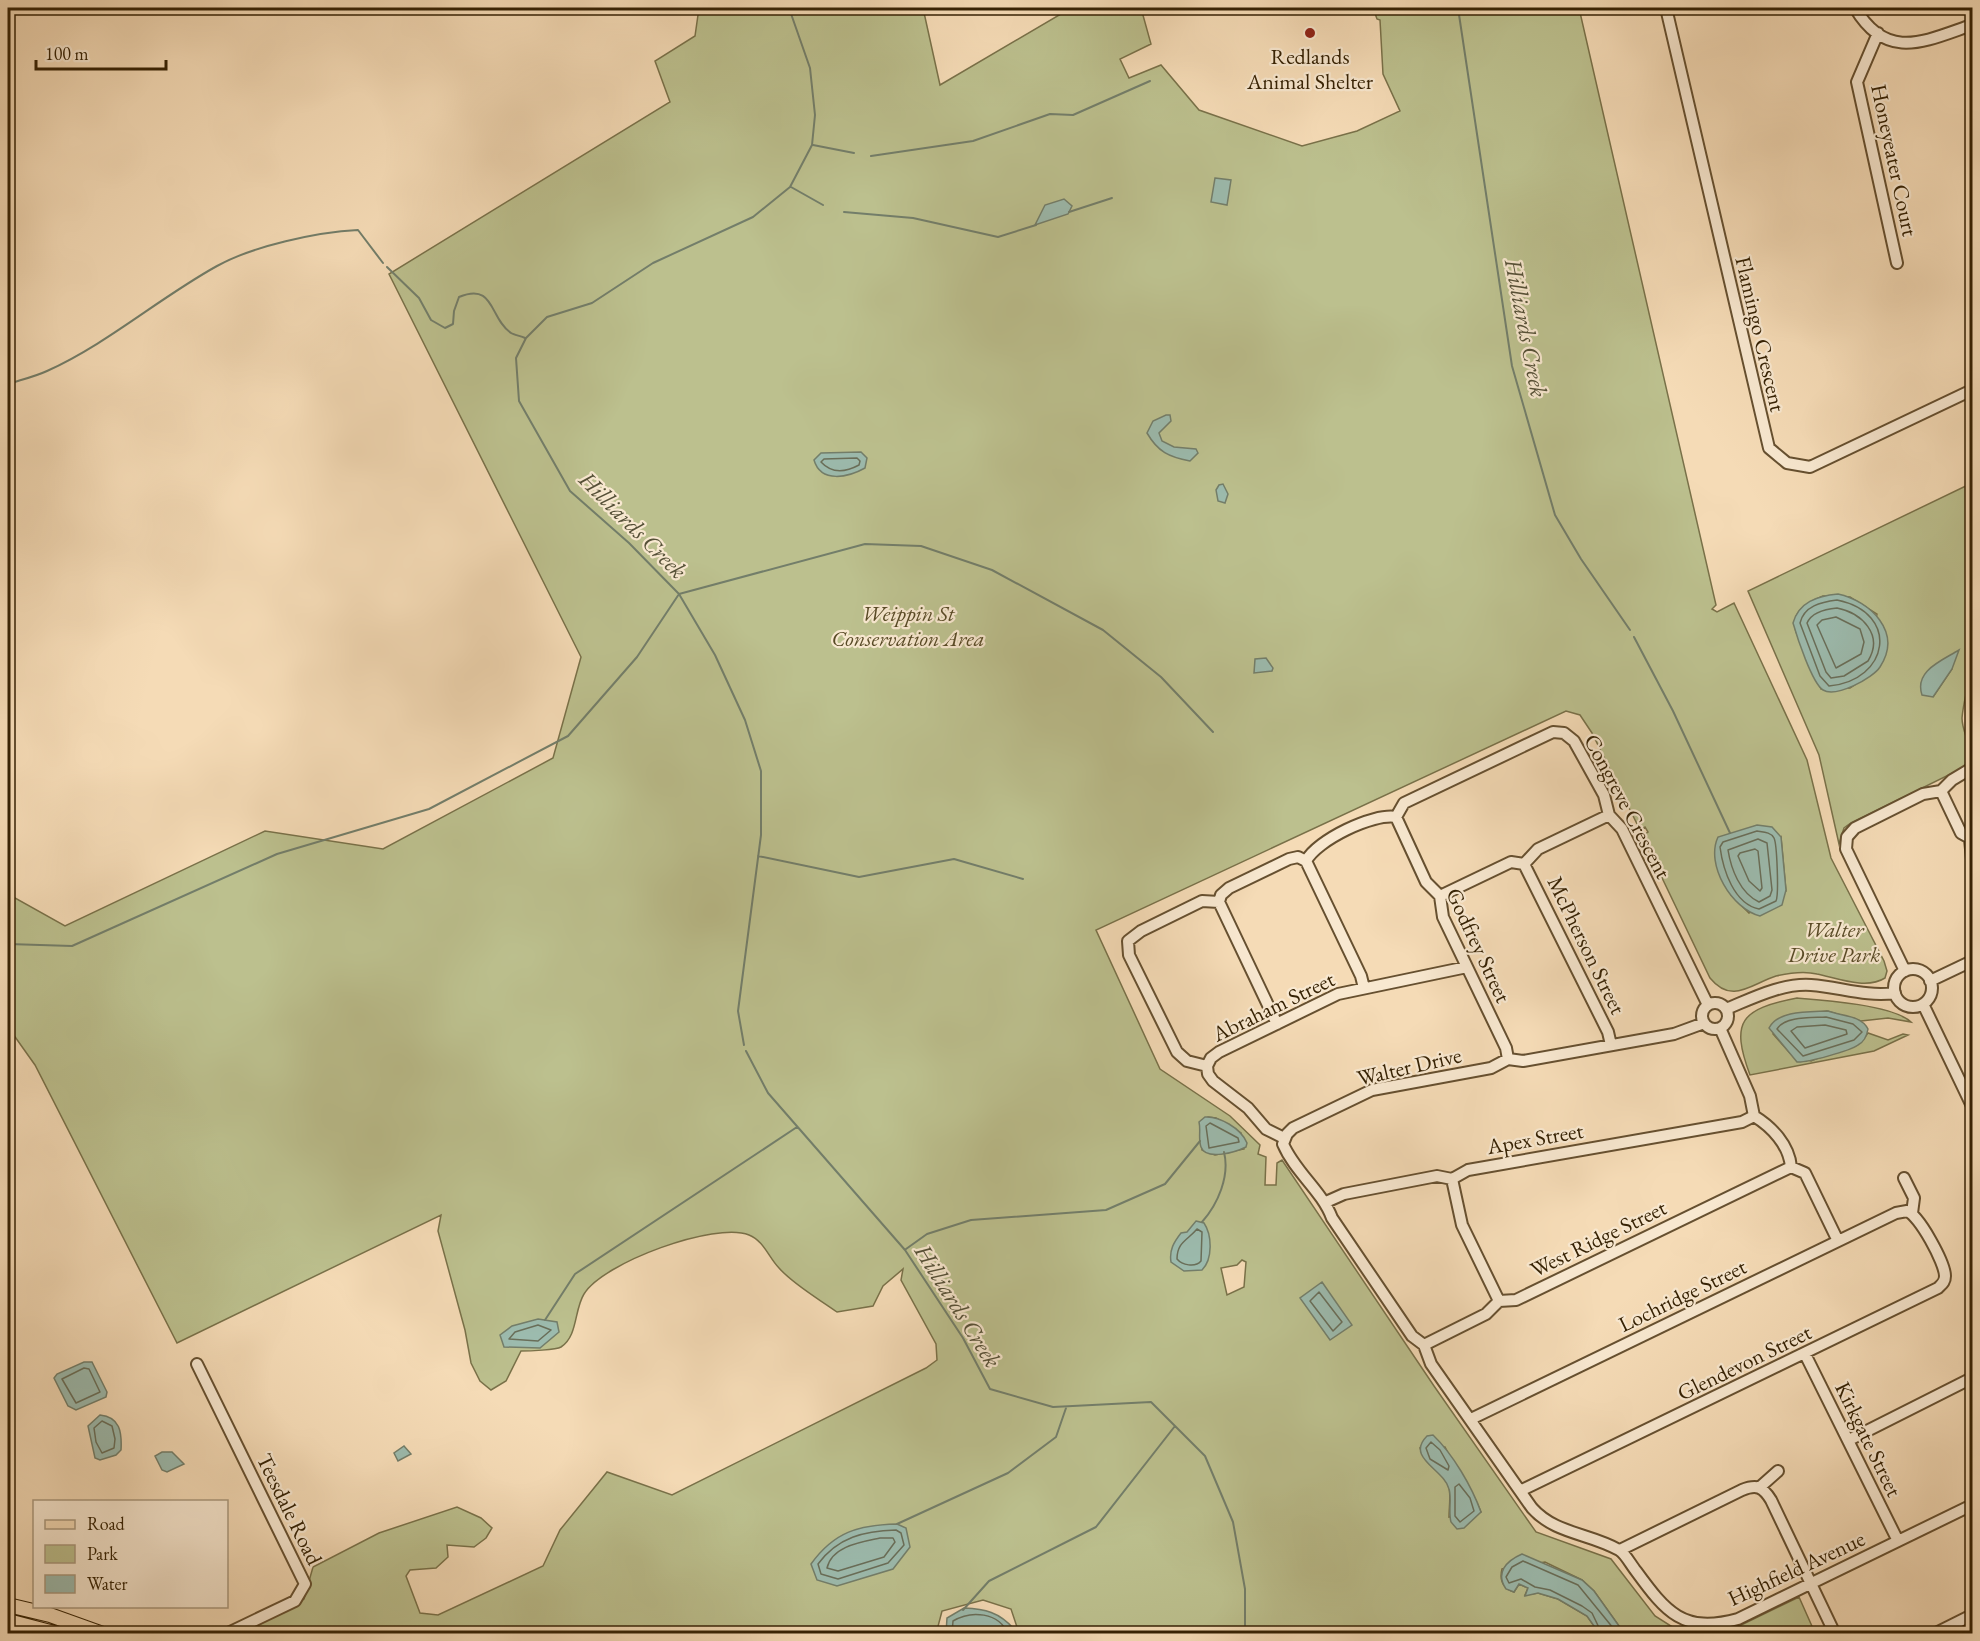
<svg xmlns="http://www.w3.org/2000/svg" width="1980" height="1641" viewBox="0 0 1980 1641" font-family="'EB Garamond',serif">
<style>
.green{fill:#bcc08e;stroke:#797149;stroke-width:1.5;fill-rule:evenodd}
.water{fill:#9cbbae;stroke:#737e6a;stroke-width:1.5}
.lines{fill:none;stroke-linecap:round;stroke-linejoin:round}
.shore{stroke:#696e59;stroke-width:1.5}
.stream{stroke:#737e6a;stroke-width:2}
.minor-casing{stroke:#665030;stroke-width:14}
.major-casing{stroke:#362204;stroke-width:16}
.minor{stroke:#f8e8d0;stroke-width:10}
.major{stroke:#f5dbb6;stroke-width:14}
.poi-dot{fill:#8f2418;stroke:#f8e8d0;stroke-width:2}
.labels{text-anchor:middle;stroke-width:4.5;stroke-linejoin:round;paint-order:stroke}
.poi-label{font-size:22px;fill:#362204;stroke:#f8e8d0}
.street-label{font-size:22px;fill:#362204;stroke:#f8e8d0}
.park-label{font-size:22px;font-style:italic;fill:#584a26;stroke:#f8e8d0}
.water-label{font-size:24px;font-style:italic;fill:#555037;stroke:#f8e8d0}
</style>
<rect width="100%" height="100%" fill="#f5dbb6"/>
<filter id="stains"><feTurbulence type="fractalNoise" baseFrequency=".00333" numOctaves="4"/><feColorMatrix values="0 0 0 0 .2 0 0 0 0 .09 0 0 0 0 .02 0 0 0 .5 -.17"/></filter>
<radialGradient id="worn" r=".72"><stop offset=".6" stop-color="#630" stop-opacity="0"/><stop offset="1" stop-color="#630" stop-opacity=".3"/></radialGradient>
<!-- green -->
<path class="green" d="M699,8H923L940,85L1071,8H1141L1151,44L1120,59L1129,78L1161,65L1199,110L1302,146L1357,131L1400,111L1383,74L1380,20L1377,19L1373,8H1579L1716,605L1712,609L1717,612L1734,603L1807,760L1831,858L1884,961L1887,971L1885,978C1866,990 1837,978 1817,974C1805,971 1789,973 1776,976C1751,984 1732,1005 1710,978L1642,836L1648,832L1645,827L1640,830L1592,733L1580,715L1566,711L1096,930L1160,1069L1230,1116L1260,1145L1258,1154L1266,1157L1265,1185H1276L1277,1163L1282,1160L1434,1386L1536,1532L1611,1559L1655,1616L1682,1633H1624L1594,1591L1582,1580L1545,1562L1502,1569C1499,1581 1503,1588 1514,1592L1519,1584L1528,1588L1525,1595L1538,1593L1558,1599L1587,1616L1599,1633H1016L1017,1627L1011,1609L983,1600L942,1611L936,1634H243L304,1599L313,1567L379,1533L457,1507L481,1518L492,1528L486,1538L474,1547L447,1545L448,1557L436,1568L410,1570L406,1576L420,1613L438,1615L543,1566L560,1530L607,1472L672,1495L926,1368L937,1360L936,1344L901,1280L903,1269L883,1286L873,1306L837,1312C819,1299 794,1285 779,1268C769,1258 764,1241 749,1235C716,1221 602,1263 584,1294C574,1310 578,1336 561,1347C556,1350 529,1351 521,1351L506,1381L491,1390L480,1381L471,1363L465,1330L438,1231L441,1215L177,1343L35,1065L8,1027V894L65,926L265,831L383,849L553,758L581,657L389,274L670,102L655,61L695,36ZM1781,837L1786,891L1749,913L1731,895ZM1208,1117L1216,1118L1241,1133L1244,1149L1215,1155L1202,1150L1200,1124ZM1242,1260L1246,1262L1244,1287L1227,1295L1221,1268L1237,1265ZM1445,1447C1456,1470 1472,1488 1481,1512L1449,1517C1449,1508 1451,1495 1449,1487C1442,1468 1426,1469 1420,1448Z
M1972,483V676L1969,679C1967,691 1963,705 1962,718C1962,736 1978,751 1963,768L1851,823L1844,828L1839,844L1819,755L1748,591ZM1823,596L1850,597L1877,614L1862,680L1850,688L1821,689L1796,632C1790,612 1806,603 1823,596ZM1948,657L1952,669L1933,697L1940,663Z
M1797,998C1823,1000 1893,1005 1911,1022L1888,1018L1861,1021L1827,1011L1785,1016L1773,1034L1790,1053L1811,1061C1828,1054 1859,1049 1868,1033L1888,1040L1903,1034L1908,1035L1874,1051L1750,1075C1730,1021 1741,1009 1797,998Z
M1799,1597L1815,1633H1740L1737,1627Z"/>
<!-- water -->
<path class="water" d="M1215,178L1231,180L1227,205L1211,202Z
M1064,199L1072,206L1068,214L1035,225L1045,205Z
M1166,415H1170L1171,421L1159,433L1162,441L1174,447L1196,449L1198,453L1190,461C1169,457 1158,452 1147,433L1153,421Z
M861,452L867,458L865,468C849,477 821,484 814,460L821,453Z
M1223,484L1228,494L1225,503L1218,501L1216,490L1219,485Z
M1838,594C1870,601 1903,632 1880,667C1873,678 1836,698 1823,690C1812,683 1797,637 1793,623C1799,602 1817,596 1838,594Z
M1959,650L1952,669L1933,697L1922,695C1914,671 1941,661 1959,650Z
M1266,658L1273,668L1272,671L1254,673L1255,659Z
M1757,825L1772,827L1781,837L1786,890L1782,905L1760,916C1732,909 1705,865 1718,837Z
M1828,1011C1841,1016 1861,1015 1868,1029C1867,1035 1864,1042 1858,1045C1850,1051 1806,1063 1797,1062L1769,1028C1778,1010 1810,1012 1828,1011Z
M1205,1117C1219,1116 1241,1128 1247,1143L1246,1147C1236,1152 1206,1161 1201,1147C1198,1139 1201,1130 1199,1122Z
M1196,1221L1204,1223C1212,1235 1213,1259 1202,1270L1184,1271L1171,1262C1169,1250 1174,1242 1181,1233L1187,1232Z
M1322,1282L1352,1325L1330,1340L1300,1298Z
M538,1319L557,1322L559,1332L540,1348L504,1347L500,1335L512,1326Z
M84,1362H92L107,1392L106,1397L76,1410L68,1406L54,1378L57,1374Z
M100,1415C120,1417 122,1432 121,1450L116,1455L100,1460L95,1458L88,1426Z
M1433,1435C1453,1454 1472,1487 1481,1512L1464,1528L1457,1529L1451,1522C1448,1511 1452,1499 1449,1489C1444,1469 1405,1458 1427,1436Z
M404,1446L411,1454L398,1461L394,1453Z
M162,1452H172L184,1464L167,1472L162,1470L155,1456Z
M897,1524L906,1528L910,1547L893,1569L837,1586L817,1580L811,1564C834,1532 858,1525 897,1524Z
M1522,1554L1582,1580L1594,1591L1624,1633H1599L1587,1616L1558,1599L1538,1593L1525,1596L1528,1588L1519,1584L1514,1592L1506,1589C1495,1573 1506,1561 1522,1554Z
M964,1608C985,1609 999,1612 1014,1629L1013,1633H946L947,1618Z"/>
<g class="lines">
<!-- shore -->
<path class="shore" d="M857,458L860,461L859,465C846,472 832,474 821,462L824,459Z
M1837,600C1901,613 1889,681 1829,686L1820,676L1800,623C1804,606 1821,602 1837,600Z
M1837,608C1862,613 1884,635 1868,661L1844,676L1831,678L1826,672L1807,623C1812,612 1825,609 1837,608Z
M1836,617L1860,629L1864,642L1861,654L1836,668L1817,625L1822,620Z
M1757,831C1763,832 1771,832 1774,838C1777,844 1779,895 1776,901L1759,909C1734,904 1723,870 1720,847L1723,842Z
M1758,839L1767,843L1772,890L1770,896L1759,902C1740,893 1731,869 1728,850Z
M1755,849L1758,851L1762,888L1760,891L1749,881L1738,856L1740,853Z
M1826,1017L1853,1024L1862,1032L1854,1040L1803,1056L1777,1029C1785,1016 1812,1018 1826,1017Z
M1825,1025L1846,1030L1847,1034L1805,1048L1791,1031L1797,1027Z
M1210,1123L1238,1138L1239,1142L1209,1148L1206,1126Z
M1197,1229L1202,1232L1201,1261C1195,1268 1182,1265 1177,1259C1177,1242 1188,1240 1197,1229Z
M1319,1292L1342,1322L1333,1331L1310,1301Z
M538,1325L551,1330L538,1341L509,1339L515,1332Z
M84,1368L89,1369L100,1392L76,1403L62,1379Z
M102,1421L112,1426L115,1439L114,1448L102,1453L96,1442L94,1428Z
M1431,1442L1440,1450L1449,1466L1448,1470L1430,1459L1426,1448Z
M1459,1484L1470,1498L1474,1511L1460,1522L1455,1516V1487Z
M896,1530L901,1533L904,1545L888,1563L838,1579L821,1574L818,1564C838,1537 864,1531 896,1530Z
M880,1538H893L895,1542L884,1557L838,1571L827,1568C832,1546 861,1542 880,1538Z
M952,1634L953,1621C971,1610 999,1612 1008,1634
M1602,1634L1592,1613L1582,1606L1550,1590L1535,1587L1521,1579L1509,1583L1506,1577L1512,1567L1523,1561L1578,1585L1618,1634"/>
<!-- stream -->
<path class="stream" d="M1458,8L1512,366L1555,515L1581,559L1630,630
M813,145L854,153
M871,156L973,141L1050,114L1073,115L1150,81
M791,187L823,205
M844,212L913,218L998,237L1036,225
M1069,212L1112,198
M387,267L419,298L431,320L445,328L453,324L454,311L459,297C495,282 489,318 511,333C514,335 521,336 525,338
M8,384C20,380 34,377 47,371C107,344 159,298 217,266C253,246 317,232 358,230L383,263
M1634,637L1673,711L1730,833
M758,856L859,877L954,859L1023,879
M8,944L72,946L277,854L429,809L568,736L637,657L679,594L865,544L921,546L992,570L1103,630L1161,677L1213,732
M744,1045L738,1011L761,835V771L745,720L715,655L679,594L629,543L570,491L519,401L516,358L526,338L547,317L592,303L653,263L753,217L790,187L812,145L815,115L810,68L789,8
M746,1051L768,1093L905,1250L963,1338L990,1389L1053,1407L1151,1402L1205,1456L1233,1522L1245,1589V1634
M1202,1222C1218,1204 1230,1176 1224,1152
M906,1249L927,1234L971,1220L1106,1210L1165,1184L1200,1141
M545,1320L575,1274L797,1127
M897,1524L1008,1473L1056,1437L1066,1408
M963,1610L989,1581L1096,1527L1175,1426"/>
<defs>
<path id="minor" d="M1666,8L1769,448L1787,463L1810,467L1972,390
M1855,8C1887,62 1925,41 1972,25
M1878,33L1857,82L1897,263
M1972,719V740
M1941,791L1961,833L1972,839
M1396,817L1426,882L1440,896L1443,917L1506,1048L1508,1059
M1970,839L1972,859
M1306,861L1361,976L1364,988
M1524,864L1608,1032L1611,1045
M1440,896L1511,862L1524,864L1538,849L1609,815
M1219,902L1277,1024
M1894 988a19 19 0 1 1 38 0a19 19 0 1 1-38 0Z
M1905,971L1846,849L1847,837L1855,828L1923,794L1941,791L1952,780L1972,768
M1930,981L1972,961
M1702 1016a13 13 0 1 1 26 0a13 13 0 1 1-26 0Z
M1923,1004L1972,1106
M1726,1009C1753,998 1782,983 1811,985C1840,987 1865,997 1895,993
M1704,1023L1674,1034L1523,1061L1508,1059L1491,1068L1372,1090L1293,1128L1287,1134L1283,1144C1295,1172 1322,1191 1332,1218L1412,1336L1424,1345L1431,1364L1532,1508C1555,1534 1589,1533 1619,1550C1625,1553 1631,1565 1636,1571C1666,1612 1683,1634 1738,1619L1972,1505
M1720,1028L1750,1096L1754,1116C1772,1127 1789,1145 1791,1167
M1207,1066L1211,1058L1219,1052L1338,994L1467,967
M1284,1138L1266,1129L1248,1108L1213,1081L1208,1074L1207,1066L1187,1061L1177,1052L1129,955L1128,941L1141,931L1202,901L1219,902L1221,895L1229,888L1289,859L1298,857L1306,861C1317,840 1373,813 1396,817L1404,803L1553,732L1564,733L1574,741L1604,795L1609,815L1622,829L1708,1005
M1791,1167L1805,1173L1838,1241
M1904,1178L1914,1198L1912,1213
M1452,1179L1462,1225L1499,1301
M1326,1202L1344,1194L1437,1176L1452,1179L1468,1170L1742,1122L1754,1116
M1424,1345L1486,1314L1499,1301L1516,1300L1791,1167
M1805,1354L1898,1541
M197,1364L305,1584L295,1601L226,1634
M1471,1419L1896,1213L1907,1211C1919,1215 1945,1263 1945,1276C1945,1282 1942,1284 1938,1288L1522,1490
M1849,1440L1972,1378
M1760,1487L1778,1471
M1620,1550L1742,1490C1757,1484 1763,1487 1771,1500L1835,1634
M1934,1634L1972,1615"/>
<path id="major" d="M8,1605L50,1615L103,1634
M8,1621L58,1634"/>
</defs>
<!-- minor casing -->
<use href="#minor" class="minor-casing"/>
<!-- major casing -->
<use href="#major" class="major-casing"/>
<!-- minor -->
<use href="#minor" class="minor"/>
<!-- major -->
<use href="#major" class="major"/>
</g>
<!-- markers -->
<circle class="poi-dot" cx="1310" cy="33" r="6"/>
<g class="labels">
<!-- poi labels -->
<g class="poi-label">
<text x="1310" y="64">Redlands<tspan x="1310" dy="25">Animal Shelter</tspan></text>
</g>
<!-- street labels -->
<g class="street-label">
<text transform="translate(1895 160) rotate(78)" y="8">Honeyeater Court</text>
<text transform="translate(1761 334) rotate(77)" y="8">Flamingo Crescent</text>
<text transform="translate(1628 806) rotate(62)" y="8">Congreve Crescent</text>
<text transform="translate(1479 945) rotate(65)" y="8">Godfrey Street</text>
<text transform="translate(1587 945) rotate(64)" y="8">McPherson Street</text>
<text transform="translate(1273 1006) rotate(-26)" y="8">Abraham Street</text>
<text transform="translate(1409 1066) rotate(-13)" y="8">Walter Drive</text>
<text transform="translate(1535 1138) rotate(-10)" y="8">Apex Street</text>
<text transform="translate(1598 1238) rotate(-26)" y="8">West Ridge Street</text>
<text transform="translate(1682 1295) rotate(-26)" y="8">Lochridge Street</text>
<text transform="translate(1744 1362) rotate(-26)" y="8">Glendevon Street</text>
<text transform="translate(1869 1439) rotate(64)" y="8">Kirkgate Street</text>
<text transform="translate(290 1509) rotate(64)" y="8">Teesdale Road</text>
<text transform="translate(1796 1568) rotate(-25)" y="8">Highfield Avenue</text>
</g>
<!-- park labels -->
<g class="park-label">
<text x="908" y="621">Weippin St<tspan x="908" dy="25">Conservation Area</tspan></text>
<text x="1834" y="937">Walter<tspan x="1834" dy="25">Drive Park</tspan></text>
</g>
<!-- water labels -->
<g class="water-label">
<text transform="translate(1526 328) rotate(79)" y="8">Hilliards Creek</text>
<text transform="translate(633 525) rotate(45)" y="8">Hilliards Creek</text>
<text transform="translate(958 1306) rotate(58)" y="8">Hilliards Creek</text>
</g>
</g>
<!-- margin -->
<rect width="1980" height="1641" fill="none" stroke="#f5dbb6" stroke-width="30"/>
<rect x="9" y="9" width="1962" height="1623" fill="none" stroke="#362204" stroke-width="3"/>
<rect x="15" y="15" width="1950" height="1611" fill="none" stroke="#362204" stroke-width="1.5"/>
<!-- legend -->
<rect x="33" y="1500" width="195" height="108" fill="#f8e8d0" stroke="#aa997e" stroke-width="1.5"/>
<rect x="45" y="1520" width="30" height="9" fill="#f5dbb6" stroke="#aa997e" stroke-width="1.5"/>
<text x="87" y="1530" font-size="18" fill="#362204">Road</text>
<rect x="45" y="1545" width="30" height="18" fill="#bcc08e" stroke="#aa997e" stroke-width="1.5"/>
<text x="87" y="1560" font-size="18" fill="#362204">Park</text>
<rect x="45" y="1575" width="30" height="18" fill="#9cbbae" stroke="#aa997e" stroke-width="1.5"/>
<text x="87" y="1590" font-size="18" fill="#362204">Water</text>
<!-- scale -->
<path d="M36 60v9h130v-9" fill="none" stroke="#362204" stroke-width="3"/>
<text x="45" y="60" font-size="18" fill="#362204" stroke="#f8e8d0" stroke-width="4.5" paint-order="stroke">100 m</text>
<rect width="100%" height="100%" filter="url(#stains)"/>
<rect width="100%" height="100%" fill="url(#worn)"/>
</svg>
